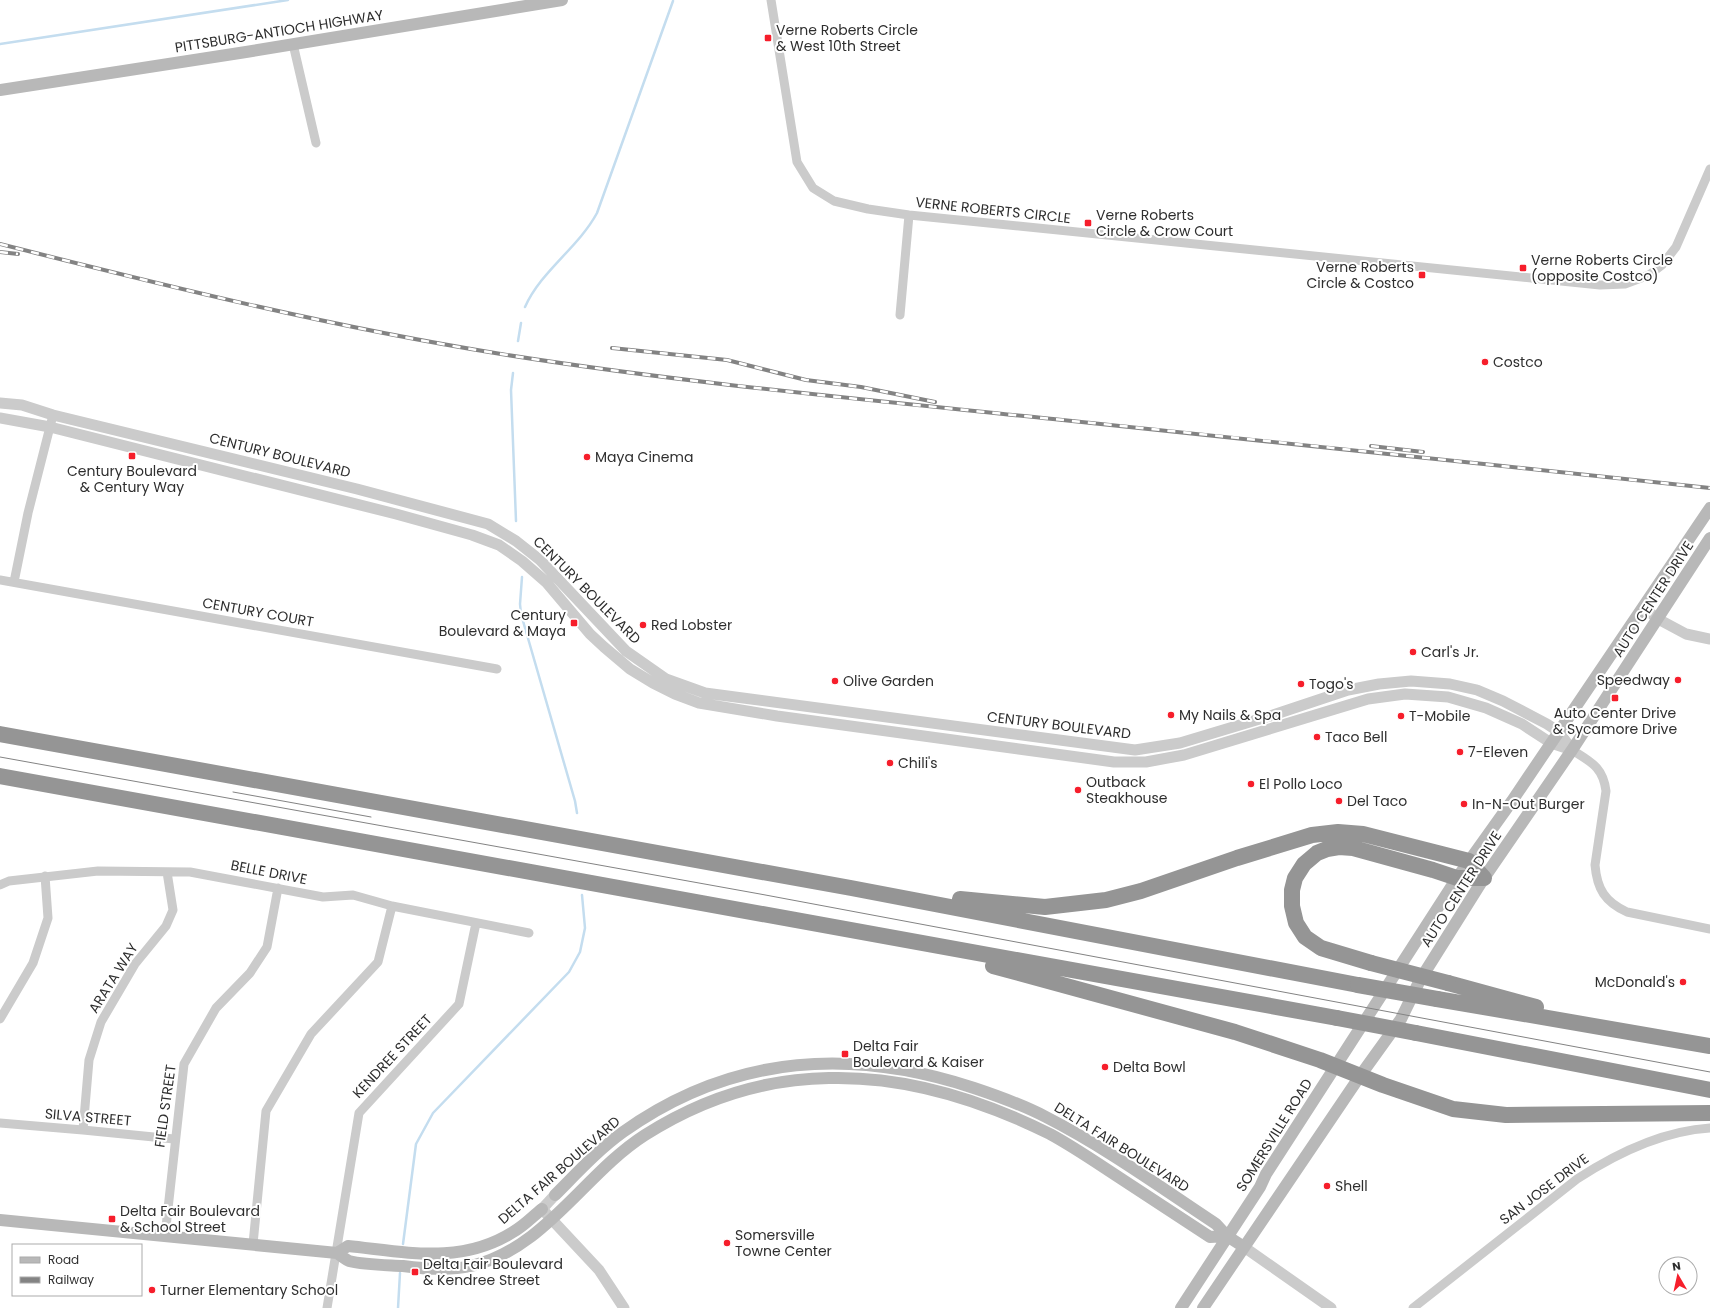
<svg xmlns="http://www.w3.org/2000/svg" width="1710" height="1308" viewBox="0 0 1710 1308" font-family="Poppins,sans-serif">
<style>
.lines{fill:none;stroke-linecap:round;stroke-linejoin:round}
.stream{stroke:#c4ddef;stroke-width:2.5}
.minor{stroke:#cbcbcb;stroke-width:9}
.tertiary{stroke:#cbcbcb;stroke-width:11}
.secondary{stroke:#b8b8b8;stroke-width:12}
.motorway{stroke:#959595;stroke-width:16}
.tram{stroke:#838383;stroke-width:1}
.rail-casing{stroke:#838383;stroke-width:4}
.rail{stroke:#fff;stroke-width:2.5;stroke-dasharray:8;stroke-linecap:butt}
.motorway-bridge{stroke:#959595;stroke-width:16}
.poi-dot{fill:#f61e2b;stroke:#fff;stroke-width:1.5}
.labels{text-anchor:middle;stroke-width:4;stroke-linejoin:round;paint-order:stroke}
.poi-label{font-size:14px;fill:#2e2e2e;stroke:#fff;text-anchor:start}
.street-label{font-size:14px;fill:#2e2e2e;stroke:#fff}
</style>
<rect width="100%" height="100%" fill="#fff"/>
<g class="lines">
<!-- stream -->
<path class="stream" d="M0,44L288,0
M525,307C541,271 578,248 597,213L673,1
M518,341L521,323
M513,373L511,390L516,521
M522,577L520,604L521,614L575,801L577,813
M403,1244L416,1144L433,1113L569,972L580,952L585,928L582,895
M398,1308L400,1273"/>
<!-- minor -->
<path class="minor" d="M771,0L797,162L813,188L834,201L868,209L909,215L1600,285L1625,284L1649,275L1662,265L1676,247L1710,169
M293,44L316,143
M900,315L909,215
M0,580L497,669
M14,582L28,513L53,415
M1572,750C1591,762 1603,767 1606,791L1595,865C1597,889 1605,902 1627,912L1710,929
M0,885L9,881L98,871L190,872L323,897L353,895L392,906L529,933
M0,1019L33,963L48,918L45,876
M0,1123L83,1130L174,1139
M83,1130L89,1060L101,1022L135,964L166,926L173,910L167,872
M165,1236L184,1064L216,1008L250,973L267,947L278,888
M253,1244L266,1111L311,1034L378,962L392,906
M327,1308L359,1113L459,1004L476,923
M1413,1308L1577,1179C1617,1153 1662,1131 1710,1128"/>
<!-- tertiary -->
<path class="tertiary" d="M0,403L22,405L53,415L357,489L488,524L516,541L540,560L626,651L666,679L705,693L1135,750L1180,743L1273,715L1348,690L1379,684L1411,681L1450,684L1477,690L1503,701L1547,724L1559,732L1572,750
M0,418L50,427L396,514L472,535L499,545L522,561L546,582L590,634L604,647L630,669L653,683L675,694L699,703L777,716L1114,762H1146L1184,755L1368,699L1405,694L1448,697L1486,708L1522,724L1551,743L1572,750
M1644,608L1658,619L1686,634L1710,639
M555,1195L542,1209L599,1270L624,1308
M1244,1247L1331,1308"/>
<!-- secondary -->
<path class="secondary" d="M0,90L246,52L562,0
M555,1195C577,1173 598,1150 623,1132C731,1055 850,1047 974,1088C998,1096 1023,1105 1046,1117C1105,1147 1160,1187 1216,1224L1227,1236L1244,1247
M0,1220L337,1253C341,1256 345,1259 349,1261C365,1265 386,1265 403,1266C425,1269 448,1271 471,1266C545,1249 584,1174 645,1135C700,1100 763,1079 829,1078C905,1076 982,1100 1050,1134C1074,1147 1097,1163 1120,1178C1150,1198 1180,1217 1210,1237L1227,1236
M337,1253L348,1246C406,1252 461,1265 513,1232C524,1226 532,1217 542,1209
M1181,1308L1260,1187L1266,1174L1457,878L1512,801L1710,508
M1203,1308L1360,1076L1401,1019L1420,980L1484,878L1572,750L1710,538"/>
<!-- motorway -->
<path class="motorway" d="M0,734L851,888L1358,985
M0,776L1337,1018
M960,899L1045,907L1106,900L1141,891L1237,858L1312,835L1338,832L1363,834L1469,861L1484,878
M1371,963L1321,948L1305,937L1296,923L1292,906V890L1295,878L1304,864L1317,853L1327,849L1339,847L1353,848L1433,870L1457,878H1484
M993,966L1235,1032L1320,1060L1383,1085L1453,1109L1506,1115L1710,1113
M1448,983L1536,1007
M1437,999L1710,1046
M1416,1033L1710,1090"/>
<!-- tram -->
<path class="tram" d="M0,757L760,894L1710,1072
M233,792L371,817"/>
<defs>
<path id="rail" d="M0,244C166,286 332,327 501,354C684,383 869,400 1053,419C1272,441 1491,465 1710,488
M0,252L18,254
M612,348L727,360L806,380L861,387L935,402
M1371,446L1423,452"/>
</defs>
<!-- rail casing -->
<use href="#rail" class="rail-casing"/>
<!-- rail -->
<use href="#rail" class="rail"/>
<!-- motorway-bridge -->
<path class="motorway-bridge" d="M1371,963L1448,983
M1358,985L1437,999
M1337,1018L1416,1033"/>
</g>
<!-- markers -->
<g class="poi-dot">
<rect x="764" y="34" width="8" height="8" rx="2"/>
<rect x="1084" y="219" width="8" height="8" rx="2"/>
<rect x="1519" y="264" width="8" height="8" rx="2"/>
<rect x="1418" y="271" width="8" height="8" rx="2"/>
<circle cx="1485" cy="362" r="4"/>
<rect x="128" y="452" width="8" height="8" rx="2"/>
<circle cx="587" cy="457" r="4"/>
<rect x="570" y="619" width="8" height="8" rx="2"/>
<circle cx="643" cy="625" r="4"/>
<circle cx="1413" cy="652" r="4"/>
<circle cx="1678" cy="680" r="4"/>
<circle cx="835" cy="681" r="4"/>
<circle cx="1301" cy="684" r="4"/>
<rect x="1611" y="694" width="8" height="8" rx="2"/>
<circle cx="1171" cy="715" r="4"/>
<circle cx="1401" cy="716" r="4"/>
<circle cx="1317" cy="737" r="4"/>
<circle cx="1460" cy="752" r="4"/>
<circle cx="890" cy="763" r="4"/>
<circle cx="1251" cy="784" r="4"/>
<circle cx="1078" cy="790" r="4"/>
<circle cx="1339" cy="801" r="4"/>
<circle cx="1464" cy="804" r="4"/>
<circle cx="1683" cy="982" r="4"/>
<rect x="841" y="1050" width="8" height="8" rx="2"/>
<circle cx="1105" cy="1067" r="4"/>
<circle cx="1327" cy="1186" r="4"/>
<rect x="108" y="1215" width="8" height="8" rx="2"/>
<circle cx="727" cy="1243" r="4"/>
<rect x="411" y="1268" width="8" height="8" rx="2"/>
<circle cx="152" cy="1290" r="4"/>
</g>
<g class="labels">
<!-- poi labels -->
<g class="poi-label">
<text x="776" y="35">Verne Roberts Circle<tspan x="776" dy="16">&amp; West 10th Street</tspan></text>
<text x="1096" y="220">Verne Roberts<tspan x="1096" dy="16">Circle &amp; Crow Court</tspan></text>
<text x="1531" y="265">Verne Roberts Circle<tspan x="1531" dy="16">(opposite Costco)</tspan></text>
<text x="1414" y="272" text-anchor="end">Verne Roberts<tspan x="1414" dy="16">Circle &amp; Costco</tspan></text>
<text x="1493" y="367">Costco</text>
<text x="595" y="462">Maya Cinema</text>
<text x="132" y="476" text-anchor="middle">Century Boulevard<tspan x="132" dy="16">&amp; Century Way</tspan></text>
<text x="566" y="620" text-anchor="end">Century<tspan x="566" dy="16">Boulevard &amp; Maya</tspan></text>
<text x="651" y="630">Red Lobster</text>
<text x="1421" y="657">Carl's Jr.</text>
<text x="1670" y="685" text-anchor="end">Speedway</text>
<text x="843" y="686">Olive Garden</text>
<text x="1309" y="689">Togo's</text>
<text x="1615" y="718" text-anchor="middle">Auto Center Drive<tspan x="1615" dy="16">&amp; Sycamore Drive</tspan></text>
<text x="1179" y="720">My Nails &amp; Spa</text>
<text x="1409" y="721">T-Mobile</text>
<text x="1325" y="742">Taco Bell</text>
<text x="1468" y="757">7-Eleven</text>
<text x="898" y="768">Chili's</text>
<text x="1086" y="787">Outback<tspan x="1086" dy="16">Steakhouse</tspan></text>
<text x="1259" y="789">El Pollo Loco</text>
<text x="1347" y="806">Del Taco</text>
<text x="1472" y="809">In-N-Out Burger</text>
<text x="1675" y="987" text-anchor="end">McDonald's</text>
<text x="853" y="1051">Delta Fair<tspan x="853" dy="16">Boulevard &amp; Kaiser</tspan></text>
<text x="1113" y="1072">Delta Bowl</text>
<text x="1335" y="1191">Shell</text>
<text x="120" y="1216">Delta Fair Boulevard<tspan x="120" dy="16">&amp; School Street</tspan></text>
<text x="735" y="1240">Somersville<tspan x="735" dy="16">Towne Center</tspan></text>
<text x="423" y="1269">Delta Fair Boulevard<tspan x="423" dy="16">&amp; Kendree Street</tspan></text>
<text x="160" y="1295">Turner Elementary School</text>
</g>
<!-- street labels -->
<g class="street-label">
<text transform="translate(279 31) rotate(-9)" y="5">PITTSBURG-ANTIOCH HIGHWAY</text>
<text transform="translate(993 210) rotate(6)" y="5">VERNE ROBERTS CIRCLE</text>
<text transform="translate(280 455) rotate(14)" y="5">CENTURY BOULEVARD</text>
<text transform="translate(587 590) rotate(45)" y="5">CENTURY BOULEVARD</text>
<text transform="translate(1653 599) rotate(-57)" y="5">AUTO CENTER DRIVE</text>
<text transform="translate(258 612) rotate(10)" y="5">CENTURY COURT</text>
<text transform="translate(1059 725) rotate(7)" y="5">CENTURY BOULEVARD</text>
<text transform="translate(269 872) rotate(11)" y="5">BELLE DRIVE</text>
<text transform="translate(1461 889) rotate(-57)" y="5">AUTO CENTER DRIVE</text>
<text transform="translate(113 978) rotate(-58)" y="5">ARATA WAY</text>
<text transform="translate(392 1056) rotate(-47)" y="5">KENDREE STREET</text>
<text transform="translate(165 1106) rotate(-82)" y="5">FIELD STREET</text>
<text transform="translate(88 1117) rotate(5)" y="5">SILVA STREET</text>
<text transform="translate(1274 1135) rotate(-58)" y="5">SOMERSVILLE ROAD</text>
<text transform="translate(1122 1147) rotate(32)" y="5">DELTA FAIR BOULEVARD</text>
<text transform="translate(559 1170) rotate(-41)" y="5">DELTA FAIR BOULEVARD</text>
<text transform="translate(1544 1189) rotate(-37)" y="5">SAN JOSE DRIVE</text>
</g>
</g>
<!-- legend -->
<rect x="12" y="1244" width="130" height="52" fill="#ffffff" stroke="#ababab"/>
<rect x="20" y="1257" width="20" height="6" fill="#b8b8b8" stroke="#ababab"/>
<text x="48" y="1264" font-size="12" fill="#2e2e2e">Road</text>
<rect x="20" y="1277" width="20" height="6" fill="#838383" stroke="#ababab"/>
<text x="48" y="1284" font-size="12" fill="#2e2e2e">Railway</text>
<!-- north arrow -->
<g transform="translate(1678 1276) rotate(351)"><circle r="19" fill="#ffffff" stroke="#ababab"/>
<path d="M0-3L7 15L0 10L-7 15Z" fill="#f61e2b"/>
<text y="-6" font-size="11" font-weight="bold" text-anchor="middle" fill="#2e2e2e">N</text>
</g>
</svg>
